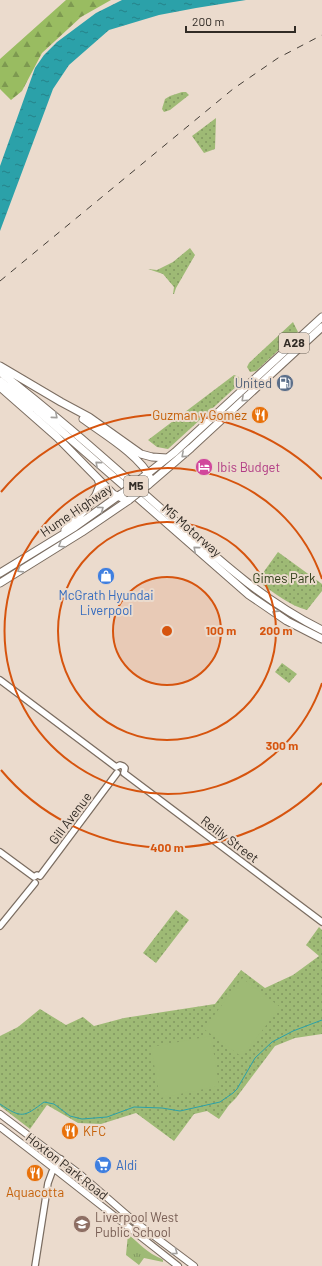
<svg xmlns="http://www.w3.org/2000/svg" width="322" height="1266" viewBox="0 0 322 1266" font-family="Barlow,sans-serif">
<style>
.grass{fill:url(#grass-tufts)}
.forest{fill:url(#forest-firs)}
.park{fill:url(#park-dots)}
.garden{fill:#9eba75}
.water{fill:url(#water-ripples)}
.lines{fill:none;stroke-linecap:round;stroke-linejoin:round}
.stream{stroke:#2ba1a9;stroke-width:1}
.secondary-casing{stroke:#7b6d61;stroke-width:8}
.primary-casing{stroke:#7b6d61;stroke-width:8}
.highway-casing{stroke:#7b6d61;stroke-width:9}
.secondary{stroke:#fff;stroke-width:5.5}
.primary{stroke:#fff;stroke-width:6}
.highway{stroke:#fff;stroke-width:7}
.rail{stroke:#453e37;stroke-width:1;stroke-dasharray:7 7;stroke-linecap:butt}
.highway-bridge-casing{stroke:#7b6d61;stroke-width:9;stroke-linecap:butt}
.highway-bridge{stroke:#fff;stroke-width:7}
.oneway{stroke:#a2a09d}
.ring{fill:none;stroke:#d6540e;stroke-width:2}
.labels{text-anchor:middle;stroke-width:4;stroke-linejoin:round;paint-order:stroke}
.shield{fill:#ebdbcd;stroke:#696057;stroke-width:1}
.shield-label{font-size:12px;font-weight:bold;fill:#312b25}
.service-label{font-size:13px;fill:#4e5e75;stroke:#ebdbcd;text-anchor:end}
.food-label{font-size:13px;fill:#c56008;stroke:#ebdbcd;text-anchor:end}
.hotel-label{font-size:13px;fill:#b23c85;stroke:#ebdbcd;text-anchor:start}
.street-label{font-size:13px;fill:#312b25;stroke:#ebdbcd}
.park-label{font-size:13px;fill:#2f3d17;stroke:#ebdbcd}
.shop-label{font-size:13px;fill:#366cbe;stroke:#ebdbcd}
.education-label{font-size:13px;fill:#785e54;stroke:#ebdbcd;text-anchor:start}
.centre{fill:#d6540e;stroke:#ebdbcd;stroke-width:2}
.ring-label{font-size:12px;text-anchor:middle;font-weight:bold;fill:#d6540e;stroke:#ebdbcd;stroke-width:4;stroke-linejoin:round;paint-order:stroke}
</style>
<defs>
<pattern id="grass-tufts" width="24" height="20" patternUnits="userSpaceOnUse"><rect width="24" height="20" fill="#9eba75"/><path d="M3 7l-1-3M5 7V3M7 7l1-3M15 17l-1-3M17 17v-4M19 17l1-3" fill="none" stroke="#819760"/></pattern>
<pattern id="forest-firs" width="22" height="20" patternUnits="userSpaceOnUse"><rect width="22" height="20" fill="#99bc61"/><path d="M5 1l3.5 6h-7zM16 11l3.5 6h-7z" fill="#7d9950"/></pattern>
<pattern id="park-dots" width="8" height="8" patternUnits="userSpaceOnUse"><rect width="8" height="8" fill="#9eba75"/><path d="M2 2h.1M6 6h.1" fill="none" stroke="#819760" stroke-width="1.8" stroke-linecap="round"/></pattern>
<pattern id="water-ripples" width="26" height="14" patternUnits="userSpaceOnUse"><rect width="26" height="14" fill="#2ba1a9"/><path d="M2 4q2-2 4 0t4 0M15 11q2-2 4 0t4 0" fill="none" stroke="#258389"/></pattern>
</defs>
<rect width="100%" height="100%" fill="#ebdbcd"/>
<!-- grass -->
<path class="grass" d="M128,1234C140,1244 147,1253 162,1259L163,1260V1262L144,1258L139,1265L126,1255Z"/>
<!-- forest -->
<path class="forest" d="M66,0H111L81,17L42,53L22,91L11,100L0,89V59Z"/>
<!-- park -->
<path class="park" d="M182,92H186L189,95L170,110L164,112L162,109L165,99L170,96Z
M216,118L215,149L204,153L192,136Z
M190,248L195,255L176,288L174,294H173L174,287L163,274L148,269L157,270L173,262Z
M293,322L298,332L256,371L250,372L247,367L249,363Z
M234,375L239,377L240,380L238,385L168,449L157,447L148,440Z
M278,552L322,584V591L307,610C290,606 275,593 260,583L261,580L260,577Z
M282,663L297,674L289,683L275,672Z
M176,910L189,920L156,963L143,953Z
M319,927L322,930V1034L295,1038L275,1046L236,1098L229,1105L219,1119L207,1111L194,1114L174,1141L136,1113L101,1124L78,1123L47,1105L30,1129L0,1106V1036L18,1027L40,1009L66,1025L83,1017L94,1026L124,1018L215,1004L241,970L265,988L293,975L319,956L306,945Z"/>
<!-- garden -->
<path class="garden" d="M242,978L280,1007L242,1057L204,1029Z
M211,1036L219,1086L160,1098L151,1047Z"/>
<!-- water -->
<path class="water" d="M122,0H246L196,8L159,15L109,30L69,65L53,89L0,231V166L35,68L44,55L57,42L96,13Z"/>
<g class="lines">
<!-- stream -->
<path class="stream" d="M0,1104C22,1119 24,1117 44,1102L54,1104L70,1116L82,1119L107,1117L134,1107L162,1108L180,1111L220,1102L233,1093L237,1089L255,1058L272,1042L293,1031L322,1020"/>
<defs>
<path id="secondary" d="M0,680L116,767
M116,767L120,765L123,766L125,768L124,773
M124,773L322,922
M0,852L34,877L37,875L40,876
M40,876L117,773
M0,926L35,883
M35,1266L48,1183L52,1172L61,1159"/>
<path id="primary" d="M0,1114L81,1175L134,1221L194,1266
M0,1127L47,1163L178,1266"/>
<path id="highway" d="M0,366L61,402L89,417L141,454L152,457L167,458
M0,372C60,418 117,470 174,520C220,561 265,602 322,630
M0,381L36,409L249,595L287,621L322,639
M0,387L57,437L113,494L122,498L127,497
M83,419C102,433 141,456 150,478
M142,478L175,452L322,317
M148,485L191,448L322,327
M65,530L87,508L96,495L100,485L98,479
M0,573L75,527L121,494
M0,583L82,532L129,500"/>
</defs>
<!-- secondary casing -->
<use href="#secondary" class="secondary-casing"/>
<!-- primary casing -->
<use href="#primary" class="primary-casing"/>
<!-- highway casing -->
<use href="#highway" class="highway-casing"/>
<!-- secondary -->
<use href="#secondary" class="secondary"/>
<!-- primary -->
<use href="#primary" class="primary"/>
<!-- highway -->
<use href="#highway" class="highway"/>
<!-- rail -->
<path class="rail" d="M0,281L233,89L278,58L322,35"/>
<defs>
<path id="highway-bridge" d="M123,493L142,478
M129,500L148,485"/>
</defs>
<!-- highway-bridge casing -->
<use href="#highway-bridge" class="highway-bridge-casing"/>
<!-- highway-bridge -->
<use href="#highway-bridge" class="highway-bridge"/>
</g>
<!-- one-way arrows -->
<defs><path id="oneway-chevron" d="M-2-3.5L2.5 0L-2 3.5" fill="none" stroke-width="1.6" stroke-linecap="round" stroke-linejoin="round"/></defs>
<g class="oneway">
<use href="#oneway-chevron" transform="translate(244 399) rotate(137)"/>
<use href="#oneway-chevron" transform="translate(55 416) rotate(40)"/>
<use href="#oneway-chevron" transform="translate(184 455) rotate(138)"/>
<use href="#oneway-chevron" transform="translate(98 464) rotate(-139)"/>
<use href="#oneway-chevron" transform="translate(101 509) rotate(-36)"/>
<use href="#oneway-chevron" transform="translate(61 545) rotate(148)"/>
<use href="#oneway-chevron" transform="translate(196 549) rotate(-139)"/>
<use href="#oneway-chevron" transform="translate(20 570) rotate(148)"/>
<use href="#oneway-chevron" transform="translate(275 613) rotate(-147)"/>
<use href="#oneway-chevron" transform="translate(175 1252) rotate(37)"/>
</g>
<!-- distance rings -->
<circle cx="167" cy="631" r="54" fill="#d6540e" fill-opacity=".12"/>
<g class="ring">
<circle cx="167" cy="631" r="54"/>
<circle cx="167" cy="631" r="109"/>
<path d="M322 683A163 163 0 1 1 322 579"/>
<path d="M322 783A217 217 0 0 1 1 770M1 492A217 217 0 0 1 322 479"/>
</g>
<!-- icons -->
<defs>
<symbol id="fuel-disc" viewBox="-11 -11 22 22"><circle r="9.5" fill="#5c6f8a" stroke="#ebdbcd"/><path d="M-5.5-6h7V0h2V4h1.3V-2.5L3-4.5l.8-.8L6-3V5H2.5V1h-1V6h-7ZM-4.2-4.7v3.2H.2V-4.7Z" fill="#fff"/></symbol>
<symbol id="restaurant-disc" viewBox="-11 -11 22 22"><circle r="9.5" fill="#e8710a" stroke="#ebdbcd"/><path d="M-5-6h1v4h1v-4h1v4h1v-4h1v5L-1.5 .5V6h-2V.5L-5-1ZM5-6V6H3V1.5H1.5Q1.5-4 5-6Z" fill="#fff"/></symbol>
<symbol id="hotel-disc" viewBox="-11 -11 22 22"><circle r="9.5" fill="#d1479c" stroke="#ebdbcd"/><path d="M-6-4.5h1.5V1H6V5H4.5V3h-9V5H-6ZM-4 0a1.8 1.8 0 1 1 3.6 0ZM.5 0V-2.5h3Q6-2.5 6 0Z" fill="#fff"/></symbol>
<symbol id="shop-disc" viewBox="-11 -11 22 22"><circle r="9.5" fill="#3f7fe0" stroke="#ebdbcd"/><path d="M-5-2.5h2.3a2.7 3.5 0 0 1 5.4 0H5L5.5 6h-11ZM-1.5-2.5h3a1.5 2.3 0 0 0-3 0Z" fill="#fff"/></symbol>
<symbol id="supermarket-disc" viewBox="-11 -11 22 22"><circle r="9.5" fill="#3f7fe0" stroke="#ebdbcd"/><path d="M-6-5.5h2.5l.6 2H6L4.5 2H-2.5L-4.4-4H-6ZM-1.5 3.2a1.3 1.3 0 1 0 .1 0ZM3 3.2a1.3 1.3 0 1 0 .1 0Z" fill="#fff"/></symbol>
<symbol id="school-disc" viewBox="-11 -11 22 22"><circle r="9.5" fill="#8d6e63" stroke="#ebdbcd"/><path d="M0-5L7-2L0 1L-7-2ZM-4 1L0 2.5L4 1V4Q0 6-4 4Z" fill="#fff"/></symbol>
</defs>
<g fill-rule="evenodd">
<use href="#fuel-disc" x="275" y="373" width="20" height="20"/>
<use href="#restaurant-disc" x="250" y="405" width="20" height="20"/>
<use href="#hotel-disc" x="194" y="457" width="20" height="20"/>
<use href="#shop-disc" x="96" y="566" width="20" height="20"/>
<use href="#restaurant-disc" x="60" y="1121" width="20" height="20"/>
<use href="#supermarket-disc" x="93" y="1155" width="20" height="20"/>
<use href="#restaurant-disc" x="25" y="1163" width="20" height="20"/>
<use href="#school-disc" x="72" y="1214" width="20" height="20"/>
</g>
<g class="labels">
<!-- shield labels -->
<g class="shield">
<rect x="279" y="333" width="30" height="20" rx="3"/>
<rect x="124" y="476" width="24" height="20" rx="3"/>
</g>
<g class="shield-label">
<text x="294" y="347">A28</text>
<text x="136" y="490">M5</text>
</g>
<!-- service labels -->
<g class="service-label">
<text x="272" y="388">United</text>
</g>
<!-- food labels -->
<g class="food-label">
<text x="247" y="420">Guzman y Gomez</text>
<text x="83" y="1136" text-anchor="start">KFC</text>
<text x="35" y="1197" text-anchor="middle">Aquacotta</text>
</g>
<!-- hotel labels -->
<g class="hotel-label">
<text x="217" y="472">Ibis Budget</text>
</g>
<!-- street labels -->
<g class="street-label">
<text transform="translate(76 510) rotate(-34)" y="5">Hume Highway</text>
<text transform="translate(192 530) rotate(41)" y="5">M5 Motorway</text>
<text transform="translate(70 818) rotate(-53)" y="5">Gill Avenue</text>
<text transform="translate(230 839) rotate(37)" y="5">Reilly Street</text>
<text transform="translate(67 1166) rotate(38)" y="5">Hoxton Park Road</text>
</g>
<!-- park labels -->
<g class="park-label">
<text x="284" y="583">Gimes Park</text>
</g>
<!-- shop labels -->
<g class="shop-label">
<text x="106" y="600">McGrath Hyundai<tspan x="106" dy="15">Liverpool</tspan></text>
<text x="116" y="1170" text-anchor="start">Aldi</text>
</g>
<!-- education labels -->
<g class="education-label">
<text x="95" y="1222">Liverpool West<tspan x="95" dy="15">Public School</tspan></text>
</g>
</g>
<circle cx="167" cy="631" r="6" class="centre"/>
<g class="ring-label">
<text x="221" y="635">100 m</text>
<text x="276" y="635">200 m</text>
<text x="282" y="750">300 m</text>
<text x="167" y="852">400 m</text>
</g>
<!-- scale -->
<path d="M186 26v6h109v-6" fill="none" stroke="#312b25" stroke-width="2"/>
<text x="192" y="26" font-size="12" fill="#312b25" stroke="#ebdbcd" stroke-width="3" paint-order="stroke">200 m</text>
</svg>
